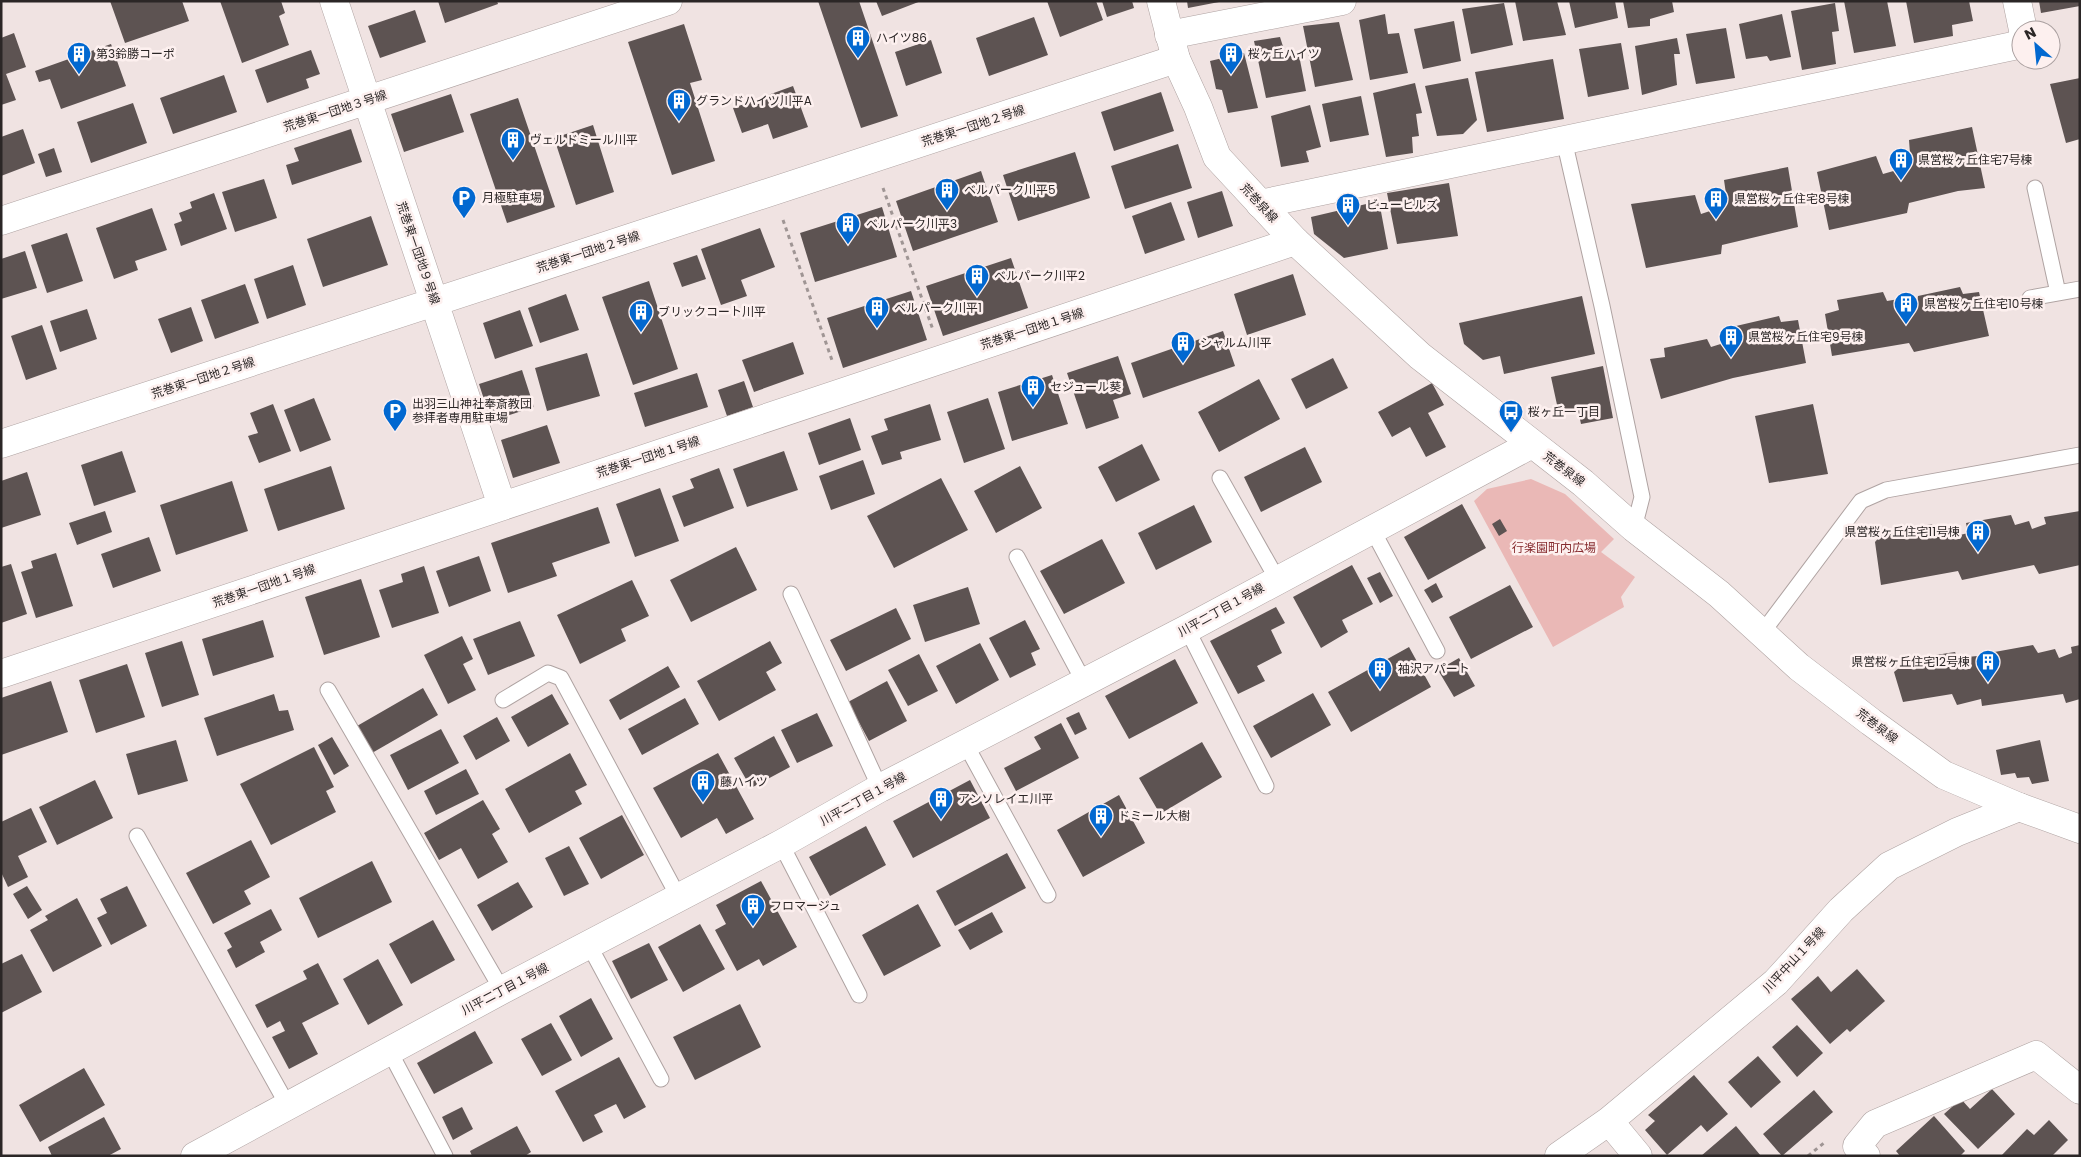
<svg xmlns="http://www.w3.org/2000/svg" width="2081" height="1157" viewBox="0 0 2081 1157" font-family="Poppins,'Noto Sans JP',sans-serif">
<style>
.green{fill:#eab8b6}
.building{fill:#5d5352}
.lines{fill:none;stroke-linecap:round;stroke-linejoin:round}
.lane-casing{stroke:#afa3a2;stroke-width:17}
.street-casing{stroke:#afa3a2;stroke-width:29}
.secondary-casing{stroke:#afa3a2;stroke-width:29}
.path{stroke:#9f9594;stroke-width:3;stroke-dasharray:4 4;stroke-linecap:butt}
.lane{stroke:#fff;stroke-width:15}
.street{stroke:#fff;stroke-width:28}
.secondary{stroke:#fff;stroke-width:28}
.labels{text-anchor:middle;stroke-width:5;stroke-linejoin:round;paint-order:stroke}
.poi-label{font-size:12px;fill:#2b2626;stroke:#fdf0ef;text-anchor:start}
.street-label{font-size:12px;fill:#2b2626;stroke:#fdf0ef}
.park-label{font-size:12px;fill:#872c30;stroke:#fdf0ef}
</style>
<rect width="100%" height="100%" fill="#f0e3e2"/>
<!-- green -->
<path class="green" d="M1531,479L1565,494L1614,539L1601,552L1635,577L1621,597L1624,607L1553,647L1474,501L1487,489Z"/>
<!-- building -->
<path class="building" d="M110,1H182L189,21L125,43Z
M220,1H281L285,13L279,16L289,45L242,63Z
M438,1H497L498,4L445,23Z
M818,1H859L898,116L861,128Z
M876,1H921L882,16Z
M1047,1H1096L1103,20L1060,37Z
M1102,1H1132L1134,8L1107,17Z
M1187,1H1219V2L1188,8Z
M1515,1H1557L1566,35L1523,41Z
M1569,1H1615L1618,18L1575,28Z
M1623,1H1672L1674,12L1650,19V26L1628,28Z
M1844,1H1887L1896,46L1854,53Z
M1906,1H1969L1973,21L1952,25L1953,36L1914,43Z
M2039,1H2080V6L2041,13Z
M1504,3L1513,45L1471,54L1462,9Z
M1835,3L1839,31L1832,32L1836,64L1802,70L1791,11Z
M415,10L426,42L380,58L368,26Z
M1385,14L1388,34L1399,33L1408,73L1370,80L1359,20Z
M1782,14L1791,57L1770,61L1767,56L1746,59L1739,24Z
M1034,17L1048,55L989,76L976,38Z
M1454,21L1461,61L1423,69L1414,29Z
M1339,22L1353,80L1315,87L1303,26Z
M684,24L702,80L690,83L715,161L672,175L628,42Z
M1726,28L1735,78L1696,84L1686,34Z
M14,33L26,67L6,74L16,100L1,105V38Z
M1280,37L1286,56L1299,55L1306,91L1266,98L1254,41Z
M1677,38L1680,54H1674L1677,85L1642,95L1635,46Z
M931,40L942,73L906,86L895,52Z
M1621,43L1629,89L1588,97L1579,49Z
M111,44L126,86L61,109L50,79L39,82L35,71Z
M311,50L320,74L306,79L309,88L267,103L255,70Z
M1244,53L1258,108L1228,113L1222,90L1216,89L1210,61Z
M1553,59L1564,119L1487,132L1475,72Z
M224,75L237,112L173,134L160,98Z
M1468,78L1477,120L1463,134L1437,136L1425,86Z
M2080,78V139L2066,143L2050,84Z
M1415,83L1422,113L1416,114L1419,136L1412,137L1413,153L1386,157L1373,93Z
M793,86L808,127L773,139L768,124L742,133L733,108Z
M1161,92L1174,131L1114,151L1101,112Z
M451,94L464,132L404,152L391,114Z
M1361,96L1369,135L1330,142L1322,104Z
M518,98L555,207L507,223L470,114Z
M133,103L147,143L91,163L77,122Z
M1310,105L1321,147L1306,151L1309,162L1281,167L1271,116Z
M593,125L614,192L576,205L554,138Z
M1972,127L1985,188L1958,191L1909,203L1907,213L1829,230L1817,172L1876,156L1883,174L1897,170V161L1910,154L1909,140Z
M23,129L35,163L1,176V137Z
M351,129L362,162L292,185L286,165L299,161L294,148Z
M1178,144L1192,188L1125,209L1111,166Z
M54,148L62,172L46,177L38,154Z
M1075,152L1090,198L1018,221L1003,175Z
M1788,167L1798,227L1722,245L1721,254L1646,268L1631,204L1695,195L1701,214L1713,210V200L1726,194L1724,180Z
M981,171L998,222L913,251L896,201Z
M264,179L277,218L235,232L222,192Z
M1449,183L1458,236L1397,244L1387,193Z
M1222,191L1233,226L1198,238L1187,202Z
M214,193L227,229L181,246L174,224L182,221L179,213L192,208L190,202Z
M1379,201L1388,249L1344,258L1314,234L1311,217Z
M1171,202L1185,240L1145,254L1132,216Z
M882,207L897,257L815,282L800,233Z
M152,208L167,250L135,261L138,270L114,279L96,228Z
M371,216L388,265L323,287L307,239Z
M760,228L775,267L741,280L747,296L721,305L701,249Z
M67,233L83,281L47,293L31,245Z
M25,251L37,288L1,299V259Z
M697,255L706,279L682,287L673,263Z
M1011,258L1028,308L943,336L926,286Z
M293,265L306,305L267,319L254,279Z
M1293,274L1306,315L1247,335L1234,294Z
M649,281L678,369L633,385L602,297Z
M245,284L259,323L215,339L201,300Z
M1960,287L1963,294L1979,292L1989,336L1914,352L1909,343L1832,356L1825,314L1839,310L1837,300L1883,292L1887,301L1899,299L1905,305L1917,304L1918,296Z
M911,291L927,340L843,368L827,318Z
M566,294L579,330L540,343L528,308Z
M1582,296L1595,354L1504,374L1500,356L1483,360L1464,344L1459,323Z
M191,307L203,341L171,353L158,319Z
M87,309L97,339L60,352L50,321Z
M520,310L533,346L495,359L483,323Z
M1779,316L1781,322L1798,320L1806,363L1733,378L1661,399L1650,359L1665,357L1664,348L1707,339L1711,347L1727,342L1724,333L1736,326Z
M42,325L57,369L26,380L11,336Z
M1223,331L1235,366L1143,398L1131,363Z
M793,342L804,374L754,392L742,360Z
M587,353L600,396L547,411L535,368Z
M1118,356L1131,394L1113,400L1119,418L1086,429L1067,373Z
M1333,358L1348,388L1306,409L1291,379Z
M1603,366L1613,418L1581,424L1578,410L1559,414L1551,377Z
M522,370L534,407L491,421L479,384Z
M697,373L708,407L645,427L634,393Z
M1052,375L1068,424L1012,441L998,392Z
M1259,379L1280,419L1219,452L1198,412Z
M744,381L753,407L727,416L718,390Z
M1432,383L1444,405L1428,413L1446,447L1426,457L1410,427L1392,437L1378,412Z
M314,398L331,440L300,452L284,410Z
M988,398L1005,449L964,463L947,412Z
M273,404L291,451L259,463L248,436L258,433L250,413Z
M930,404L941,440L900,452L902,459L882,465L871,436L888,430L884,419Z
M1813,404L1828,474L1769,483L1755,416Z
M850,418L861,450L819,465L808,433Z
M547,425L560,463L513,478L501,440Z
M1142,444L1160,480L1116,502L1098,467Z
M1305,447L1322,482L1261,512L1244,477Z
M122,451L136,492L94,506L81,465Z
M784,451L798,490L747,507L733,469Z
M863,460L875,494L831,510L819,476Z
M331,466L345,509L278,531L264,489Z
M1020,466L1042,508L996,533L974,491Z
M719,468L734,508L684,527L672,496L694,488L690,479Z
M27,472L41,515L1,528V481Z
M941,478L968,530L894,568L867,516Z
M232,481L248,531L176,555L160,505Z
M660,488L679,541L635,557L616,504Z
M1462,504L1486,548L1428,580L1404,537Z
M1194,505L1212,542L1156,570L1138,533Z
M598,507L610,543L552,563L557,576L508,593L491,543Z
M105,511L112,532L77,545L69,523Z
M2080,511V565L2039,574L2034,565L1962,580L1958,571L1881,585L1875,542L1882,534L1932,524L1934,529L1947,527L1952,537L1968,533L1966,523L2011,515L2015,525L2029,521L2032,529L2046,524L2044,517Z
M1500,519L1507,531L1499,536L1492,524Z
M149,537L161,571L113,588L101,554Z
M1102,539L1125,583L1064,614L1040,571Z
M736,547L757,590L691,622L670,580Z
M56,553L73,606L36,618L21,572L33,568L31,561Z
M479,556L491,591L449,607L436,571Z
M11,564L27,614L1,623V567Z
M1352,565L1373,604L1342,620L1348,632L1321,648L1293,597Z
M424,566L439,613L392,628L379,590L403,582L401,574Z
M1380,572L1393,596L1380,603L1367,578Z
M361,579L380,637L324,655L305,597Z
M632,580L649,616L621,629L626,641L580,664L557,615Z
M1436,583L1443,597L1432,603L1424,590Z
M1510,585L1533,627L1471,659L1449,617Z
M968,587L980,624L925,642L913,605Z
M1276,607L1285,623L1271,630L1282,653L1257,666L1265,681L1238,694L1210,641Z
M896,608L911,639L846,671L830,640Z
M263,620L274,657L213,676L202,639Z
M1025,620L1040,649L1031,653L1036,665L1010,678L989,638Z
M520,621L535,656L488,675L473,639Z
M462,636L473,659L463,664L476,690L448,704L424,655Z
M182,641L199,695L162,707L145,653Z
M770,641L782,663L766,672L776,690L719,721L697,681Z
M980,643L999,680L956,704L936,666Z
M2033,645L2038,653L2055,649L2059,658L2072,653L2071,647L2080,645V699L2066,703L2063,694L1982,706L1981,699L1957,705L1952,694L1903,702L1894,672L1910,659L1955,652L1958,658L1977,656L1979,662L1990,661L1989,653Z
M1409,647L1431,687L1351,732L1328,692Z
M919,654L938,691L908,706L888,670Z
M1459,658L1475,686L1454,697L1438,670Z
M1175,659L1198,703L1129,739L1105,696Z
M127,664L145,717L96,733L79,680Z
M668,666L680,687L620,720L609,700Z
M51,681L68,732L1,755V698Z
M887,681L907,721L869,741L848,702Z
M423,688L438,715L372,753L357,726Z
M1313,693L1331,725L1271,758L1253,726Z
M274,694L279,711L288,710L294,730L217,756L204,718Z
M552,694L569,724L528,747L511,717Z
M685,698L699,724L642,755L628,729Z
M1079,712L1087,729L1075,735L1066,718Z
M817,713L833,746L797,763L781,730Z
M497,717L510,741L476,760L463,736Z
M1061,723L1079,758L1016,791L1004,768L1041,749L1034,737Z
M441,729L459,763L408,790L390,755Z
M774,736L790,767L751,788L734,758Z
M332,737L349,766L334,775L318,745Z
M176,740L188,781L138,795L126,754Z
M2040,740L2049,781L2032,784L2029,777L2017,778L2015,773L2001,775L1996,750Z
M1202,742L1222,777L1160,814L1139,778Z
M314,747L334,787L326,791L336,812L271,845L240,784Z
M570,753L587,785L575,791L582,804L529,833L505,789Z
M718,753L754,819L726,834L717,818L681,838L653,788Z
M466,769L479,794L436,815L424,791Z
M95,780L113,818L57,845L39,807Z
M970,780L990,818L913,858L893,821Z
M1119,795L1145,843L1083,877L1057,830Z
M483,800L500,829L492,834L508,862L478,879L461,848L439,860L424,833Z
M31,808L47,842L18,856L28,877L8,887L1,872V822Z
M622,815L644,855L601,879L579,838Z
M866,826L886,865L830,896L809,857Z
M251,840L270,877L244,891L251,904L213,924L186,873Z
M569,846L589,884L564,896L545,858Z
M1007,853L1026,888L955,926L936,891Z
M372,861L392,902L318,938L299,898Z
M761,881L797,947L763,966L759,959L737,971L715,930L726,924L716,905Z
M518,882L533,907L492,931L477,905Z
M27,886L42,910L28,919L13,894Z
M127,886L147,926L111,945L97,918L107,913L100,899Z
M77,898L102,946L53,972L30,930L48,920L45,916Z
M918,904L941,946L884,976L862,935Z
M271,909L282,930L260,942L265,952L236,968L227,950L232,947L224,933Z
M992,912L1003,932L970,950L958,930Z
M433,920L455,960L411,984L389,944Z
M700,924L725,969L683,992L658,947Z
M649,943L668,980L631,999L612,961Z
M22,954L42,992L1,1013V964Z
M378,959L403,1005L368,1025L343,979Z
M318,963L339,1004L302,1023L318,1054L289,1069L272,1037L285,1031L280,1021L267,1028L255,1005L307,979L303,971Z
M1857,969L1885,1001L1850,1032L1847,1029L1830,1044L1791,999L1818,976L1831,992Z
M591,998L613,1039L581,1057L559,1016Z
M740,1004L761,1047L695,1080L673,1037Z
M551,1023L572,1060L542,1076L521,1039Z
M1797,1025L1823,1053L1797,1077L1772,1047Z
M475,1031L493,1063L434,1094L417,1063Z
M1758,1056L1781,1082L1751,1108L1728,1082Z
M619,1057L646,1107L624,1119L616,1104L594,1115L603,1132L583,1142L555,1091Z
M84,1068L105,1105L40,1142L19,1105Z
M1694,1075L1728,1114L1707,1132L1701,1125L1667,1155L1645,1130L1655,1121L1648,1115Z
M1992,1089L2015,1114L1978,1149L1944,1114L1961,1099L1970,1109Z
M1814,1090L1833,1112L1782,1156L1763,1134Z
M462,1107L473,1129L453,1140L442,1117Z
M1934,1116L1965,1151L1960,1156H1900L1896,1151Z
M104,1117L121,1149L108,1156H52L48,1147Z
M2049,1120L2068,1140L2052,1156H2001L2027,1129L2034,1135Z
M517,1126L531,1152L525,1156H472L470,1151Z
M1736,1126L1761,1156H1701Z"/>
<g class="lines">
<defs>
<path id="lane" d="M1564,140L1602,306L1642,497L1634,528
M2035,188L2058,293
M2030,298L2080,289
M1220,478L1277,579
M1372,529L1437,651
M1017,557L1084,682
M791,594L880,788
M1187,629L1266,786
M1762,633L1861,501L1886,490L2080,455
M328,690L502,990
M503,700L548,673L561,678L679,898
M966,745L1048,895
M137,836L288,1106
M781,844L859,995
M589,945L661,1079
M390,1052L445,1156"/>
<path id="street" d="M334,1L502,506
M2017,1L2023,30
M1169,35L1342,1
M1260,204L2018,45L2021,39
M1,221L668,1
M1,444L1176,59
M1,674L1295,241
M1609,1121L1638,1156
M1559,1156L1609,1121L1776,982L1841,910L1889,866L1957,832L2019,807
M1866,1156L1857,1146L1875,1124L2036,1055L2080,1090"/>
<path id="secondary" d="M1161,1L1176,59L1198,107L1217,157L1295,241L1420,356L1583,483L1634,528L1719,594L1799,667L1871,722L1944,775L2019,807L2080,829
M195,1156L502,990L781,844L880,788L1187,629L1532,444"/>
</defs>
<!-- lane casing -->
<use href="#lane" class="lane-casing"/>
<!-- street casing -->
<use href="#street" class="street-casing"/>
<!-- secondary casing -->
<use href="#secondary" class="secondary-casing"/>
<!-- path -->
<path class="path" d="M883,188L933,330
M783,220L833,363
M1808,1156L1825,1142"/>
<!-- lane -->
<use href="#lane" class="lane"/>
<!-- street -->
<use href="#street" class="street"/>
<!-- secondary -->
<use href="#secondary" class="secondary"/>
</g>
<!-- icons -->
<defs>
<symbol id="building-pin" viewBox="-11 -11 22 30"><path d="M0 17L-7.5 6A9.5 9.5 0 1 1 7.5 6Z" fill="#0168d0" stroke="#fdf0ef"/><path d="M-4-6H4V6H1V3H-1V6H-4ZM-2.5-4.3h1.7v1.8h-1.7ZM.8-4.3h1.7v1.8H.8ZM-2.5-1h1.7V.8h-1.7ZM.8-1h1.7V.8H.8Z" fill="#fff"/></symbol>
<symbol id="parking-pin" viewBox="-11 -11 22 30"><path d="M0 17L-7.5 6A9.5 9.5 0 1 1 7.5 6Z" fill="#0168d0" stroke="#fdf0ef"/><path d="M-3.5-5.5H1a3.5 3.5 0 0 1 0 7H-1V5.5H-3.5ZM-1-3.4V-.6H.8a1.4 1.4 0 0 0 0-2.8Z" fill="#fff"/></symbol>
<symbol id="bus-pin" viewBox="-11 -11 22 30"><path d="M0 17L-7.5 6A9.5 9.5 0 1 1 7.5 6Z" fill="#0168d0" stroke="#fdf0ef"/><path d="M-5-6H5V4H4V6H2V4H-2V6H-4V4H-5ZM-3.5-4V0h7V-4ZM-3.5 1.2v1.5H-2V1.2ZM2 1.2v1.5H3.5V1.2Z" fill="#fff"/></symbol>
</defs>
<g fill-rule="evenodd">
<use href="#building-pin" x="844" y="24" width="28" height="38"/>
<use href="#building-pin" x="65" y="40" width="28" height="38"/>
<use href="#building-pin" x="1217" y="40" width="28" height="38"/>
<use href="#building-pin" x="665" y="87" width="28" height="38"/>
<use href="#building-pin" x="499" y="126" width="28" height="38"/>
<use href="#building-pin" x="1887" y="146" width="28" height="38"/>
<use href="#building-pin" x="933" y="176" width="28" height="38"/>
<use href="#parking-pin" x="450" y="184" width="28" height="38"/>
<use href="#building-pin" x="1702" y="185" width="28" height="38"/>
<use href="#building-pin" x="1334" y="191" width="28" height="38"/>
<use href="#building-pin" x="834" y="210" width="28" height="38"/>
<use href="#building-pin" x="963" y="262" width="28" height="38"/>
<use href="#building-pin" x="1892" y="290" width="28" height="38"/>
<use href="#building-pin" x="863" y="294" width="28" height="38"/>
<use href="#building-pin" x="627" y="298" width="28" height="38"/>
<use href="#building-pin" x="1717" y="323" width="28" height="38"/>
<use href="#building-pin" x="1169" y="329" width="28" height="38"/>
<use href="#building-pin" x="1019" y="373" width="28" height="38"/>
<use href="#parking-pin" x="381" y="397" width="28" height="38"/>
<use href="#bus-pin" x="1497" y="398" width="28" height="38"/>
<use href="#building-pin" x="1964" y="518" width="28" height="38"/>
<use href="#building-pin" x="1974" y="648" width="28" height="38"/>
<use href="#building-pin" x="1366" y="655" width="28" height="38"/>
<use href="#building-pin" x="689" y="768" width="28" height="38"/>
<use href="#building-pin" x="927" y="785" width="28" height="38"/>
<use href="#building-pin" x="1087" y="802" width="28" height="38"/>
<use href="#building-pin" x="739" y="892" width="28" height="38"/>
</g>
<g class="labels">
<!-- poi labels -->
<g class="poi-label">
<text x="876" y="42">ハイツ86</text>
<text x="96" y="58">第3鈴勝コーポ</text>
<text x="1248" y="58">桜ヶ丘ハイツ</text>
<text x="696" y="105">グランドハイツ川平A</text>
<text x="530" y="144">ヴェルドミール川平</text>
<text x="1918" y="164">県営桜ヶ丘住宅7号棟</text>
<text x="964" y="194">ベルパーク川平5</text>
<text x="482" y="202">月極駐車場</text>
<text x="1734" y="203">県営桜ヶ丘住宅8号棟</text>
<text x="1366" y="209">ビューヒルズ</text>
<text x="866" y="228">ベルパーク川平3</text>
<text x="994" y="280">ベルパーク川平2</text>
<text x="1924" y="308">県営桜ヶ丘住宅10号棟</text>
<text x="894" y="312">ベルパーク川平1</text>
<text x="658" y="316">ブリックコート川平</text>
<text x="1748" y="341">県営桜ヶ丘住宅9号棟</text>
<text x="1200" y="347">シャルム川平</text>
<text x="1050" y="391">セジュール葵</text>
<text x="412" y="408">出羽三山神社奉斎教団<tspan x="412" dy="14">参拝者専用駐車場</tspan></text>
<text x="1528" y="416">桜ヶ丘一丁目</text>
<text x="1960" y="536" text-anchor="end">県営桜ヶ丘住宅11号棟</text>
<text x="1970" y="666" text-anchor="end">県営桜ヶ丘住宅12号棟</text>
<text x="1398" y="673">袖沢アパート</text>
<text x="720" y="786">藤ハイツ</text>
<text x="958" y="803">アンソレイエ川平</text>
<text x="1118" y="820">ドミール大樹</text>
<text x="770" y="910">フロマージュ</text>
</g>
<!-- street labels -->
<g class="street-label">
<text transform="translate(335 111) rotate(-18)" y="4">荒巻東一団地３号線</text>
<text transform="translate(973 126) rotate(-18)" y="4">荒巻東一団地２号線</text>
<text transform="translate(1259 203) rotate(47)" y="4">荒巻泉線</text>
<text transform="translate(588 252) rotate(-18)" y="4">荒巻東一団地２号線</text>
<text transform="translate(418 253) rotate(71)" y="4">荒巻東一団地９号線</text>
<text transform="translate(1032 329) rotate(-18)" y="4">荒巻東一団地１号線</text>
<text transform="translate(203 378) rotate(-18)" y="4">荒巻東一団地２号線</text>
<text transform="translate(648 457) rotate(-18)" y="4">荒巻東一団地１号線</text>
<text transform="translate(1564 469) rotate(37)" y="4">荒巻泉線</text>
<text transform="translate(264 586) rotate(-19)" y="4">荒巻東一団地１号線</text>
<text transform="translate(1221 610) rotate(-29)" y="4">川平二丁目１号線</text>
<text transform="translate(1877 726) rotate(37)" y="4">荒巻泉線</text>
<text transform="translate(863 799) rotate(-29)" y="4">川平二丁目１号線</text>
<text transform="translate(1794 960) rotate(-47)" y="4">川平中山１号線</text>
<text transform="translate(505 989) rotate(-28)" y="4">川平二丁目１号線</text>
</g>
<!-- park labels -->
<g class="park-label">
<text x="1554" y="552">行楽園町内広場</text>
</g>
</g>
<!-- border -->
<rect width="2081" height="1157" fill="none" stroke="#2b2626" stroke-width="5"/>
<!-- north arrow -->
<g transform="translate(2036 45) rotate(333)"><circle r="24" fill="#fdf0ef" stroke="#a99f9f"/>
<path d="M0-4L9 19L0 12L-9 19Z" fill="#0168d0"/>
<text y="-8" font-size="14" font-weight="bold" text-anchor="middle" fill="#2b2626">N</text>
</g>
</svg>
